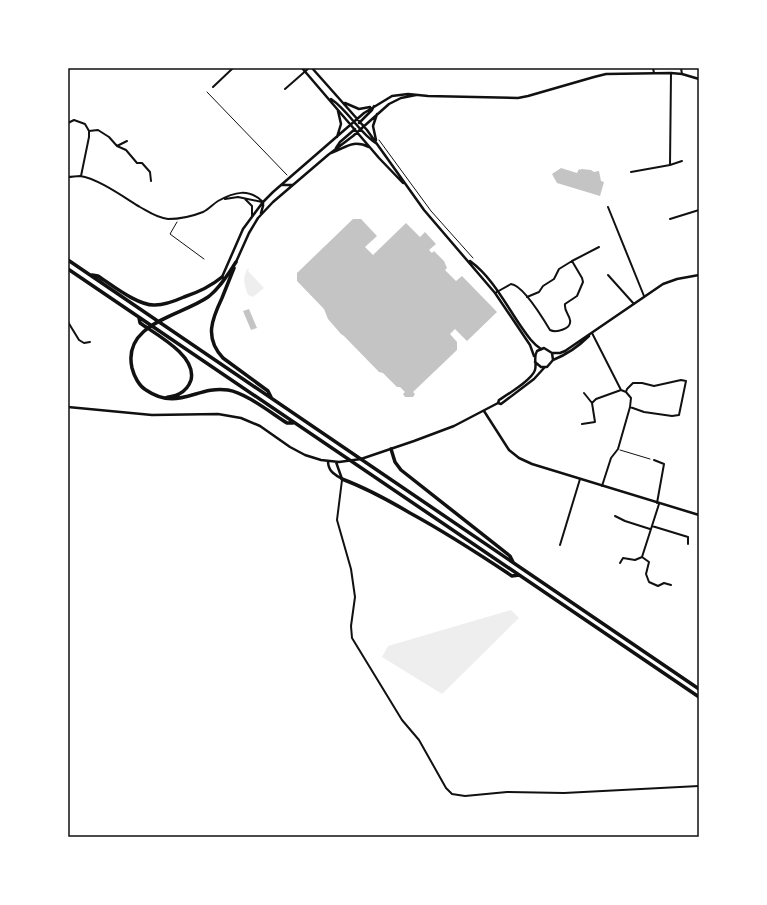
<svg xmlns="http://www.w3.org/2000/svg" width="767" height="905" viewBox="0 0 767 905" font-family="'PT Sans',sans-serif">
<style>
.green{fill:#eee}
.building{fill:#c4c4c4}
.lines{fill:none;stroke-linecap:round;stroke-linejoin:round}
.path{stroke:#111;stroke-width:1}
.minor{stroke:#111;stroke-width:2}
.tertiary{stroke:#111;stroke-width:2.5}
.secondary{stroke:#111;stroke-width:2.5}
.motorway{stroke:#111;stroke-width:3.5}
.neatline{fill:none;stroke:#111;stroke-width:1.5}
</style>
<rect width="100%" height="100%" fill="#fff"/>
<!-- green -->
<path class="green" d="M248,268L249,269L248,271L264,288L253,297L248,295C244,285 242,278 248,268Z
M511,610L519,618L442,694L382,657L388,646Z"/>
<!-- building -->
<path class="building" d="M561,168L577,173L579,169L581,170V169L591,170L594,172L599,171L601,181L604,182L600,196L557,183L552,174Z
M353,219H361L377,236L365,247L373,255L406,223L420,237L425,232L436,244L429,250L432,253L434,251L444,261L447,268L445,270L456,281L462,276L497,312L467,341L455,329L450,334L457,342V350L413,392L415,394L413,397H405L403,394L405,392L400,387H397L383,373L379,372L344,336L341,334L328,319L324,309L297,281V273Z
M249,309L257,328L251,330L243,311Z"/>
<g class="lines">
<!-- path -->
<path class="path" d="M207,92L287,175
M379,140L431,211L473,258
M177,222L170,234L204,259
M620,450L650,459"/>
<!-- minor -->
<path class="minor" d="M653,68L654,73
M681,68L682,74
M213,87L233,68
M285,89L309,68
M68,123L74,120L85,124L89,131V137L81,176
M89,131L98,130L109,137L117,146L127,141
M117,146L126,150L137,163H142L150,172L151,181
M670,165L682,161
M631,172L670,165L671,73
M68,177C72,177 76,176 80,176C97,178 125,198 140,207C149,212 157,218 168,219C179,219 193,216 203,212C209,209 213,204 218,201C234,192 249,188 263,202
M225,199L238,197L262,202
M245,199L252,206V216
M608,207L644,296
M670,219L699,210
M572,261L599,247
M608,275L634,304
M495,293L511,284C523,285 544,320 550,330C556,333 572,329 570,320C569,314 564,311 565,304L577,296L583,282L582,278L572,261L559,269L554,279L543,286L539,292L527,297
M68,322L79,340L84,343L90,342
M592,333L621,390L626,392L631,398L630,407L618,449L611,458L602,486
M626,392L627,389L633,383H642L654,386L681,380L686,381L679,415L672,416L644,412L630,407
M592,403L596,399L621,390
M582,424L595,422L592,403L584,393
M654,460L664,464L657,503
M342,480L337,520L351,569L355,597L351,626L352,638L402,720L419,740L446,788L452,794L465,796L507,792L564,793L699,786
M615,516L625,521L650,529
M652,526L688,537V544
M560,545L580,479
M642,557L649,562L646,574L649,582L658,586L664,583L671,585
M620,563L623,558L635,560L642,557L659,504"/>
<!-- tertiary -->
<path class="tertiary" d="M302,68L379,158L403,183
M312,68L367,130L424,210L495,293L530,345L534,356
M331,99C349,111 359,133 377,144
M345,103L359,109L370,107
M359,123L372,110L374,106
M337,137L341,124L338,111
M376,140L373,126L377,114
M336,148L340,142L355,129
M331,153C346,148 352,139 369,147
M281,185H292
M261,213L263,206V202
M470,261C492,277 505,303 520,325C527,335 532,343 541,349
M236,262L249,233L258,218L273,202L328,155L353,136L389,104L401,98L416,95
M222,277L243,229L263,202L273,192L364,113L392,96L408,94L428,96L518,98L528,96L594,77L606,74L671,73L682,74L699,79
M484,411L509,450L519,458L532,464L699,515"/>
<!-- secondary -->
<path class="secondary" d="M552,353H560L565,351L663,284L677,279L699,275
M553,360C568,354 578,347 589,336
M498,403L499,400C508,394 532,380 535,370C537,363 533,358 537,351L544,348L552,353L553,360L547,367H541L535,362
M68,407L152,415L218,414L241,418L260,426L290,447L305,455L321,460L339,462L361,459L414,441L454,426L498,403L501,404L534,379L544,368
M328,461C328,471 334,474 342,479
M336,462L342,479"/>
<!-- motorway -->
<path class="motorway" d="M68,260L699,689
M236,262C228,274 220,288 208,297C181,316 122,323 132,368C134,376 139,386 146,390C178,412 197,385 228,390C246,393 271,413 287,423H293
M234,268C230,278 226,288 222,298C212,319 204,338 223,358L268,391L271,397
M68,269L699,697
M92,275L98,276C112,285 138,306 155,305C165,305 175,301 184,297C199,292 210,287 222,277
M139,318L140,323C157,335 197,356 191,380C189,386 185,391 179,394C175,397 170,396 165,398
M391,449L395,462L401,470L510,556L513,562
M342,479C366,488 388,500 410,513C445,532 479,554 512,576L519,575"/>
</g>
<!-- border -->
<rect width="767" height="905" fill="none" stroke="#ffffff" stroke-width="138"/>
<rect x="69" y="69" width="629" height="767" class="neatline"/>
</svg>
